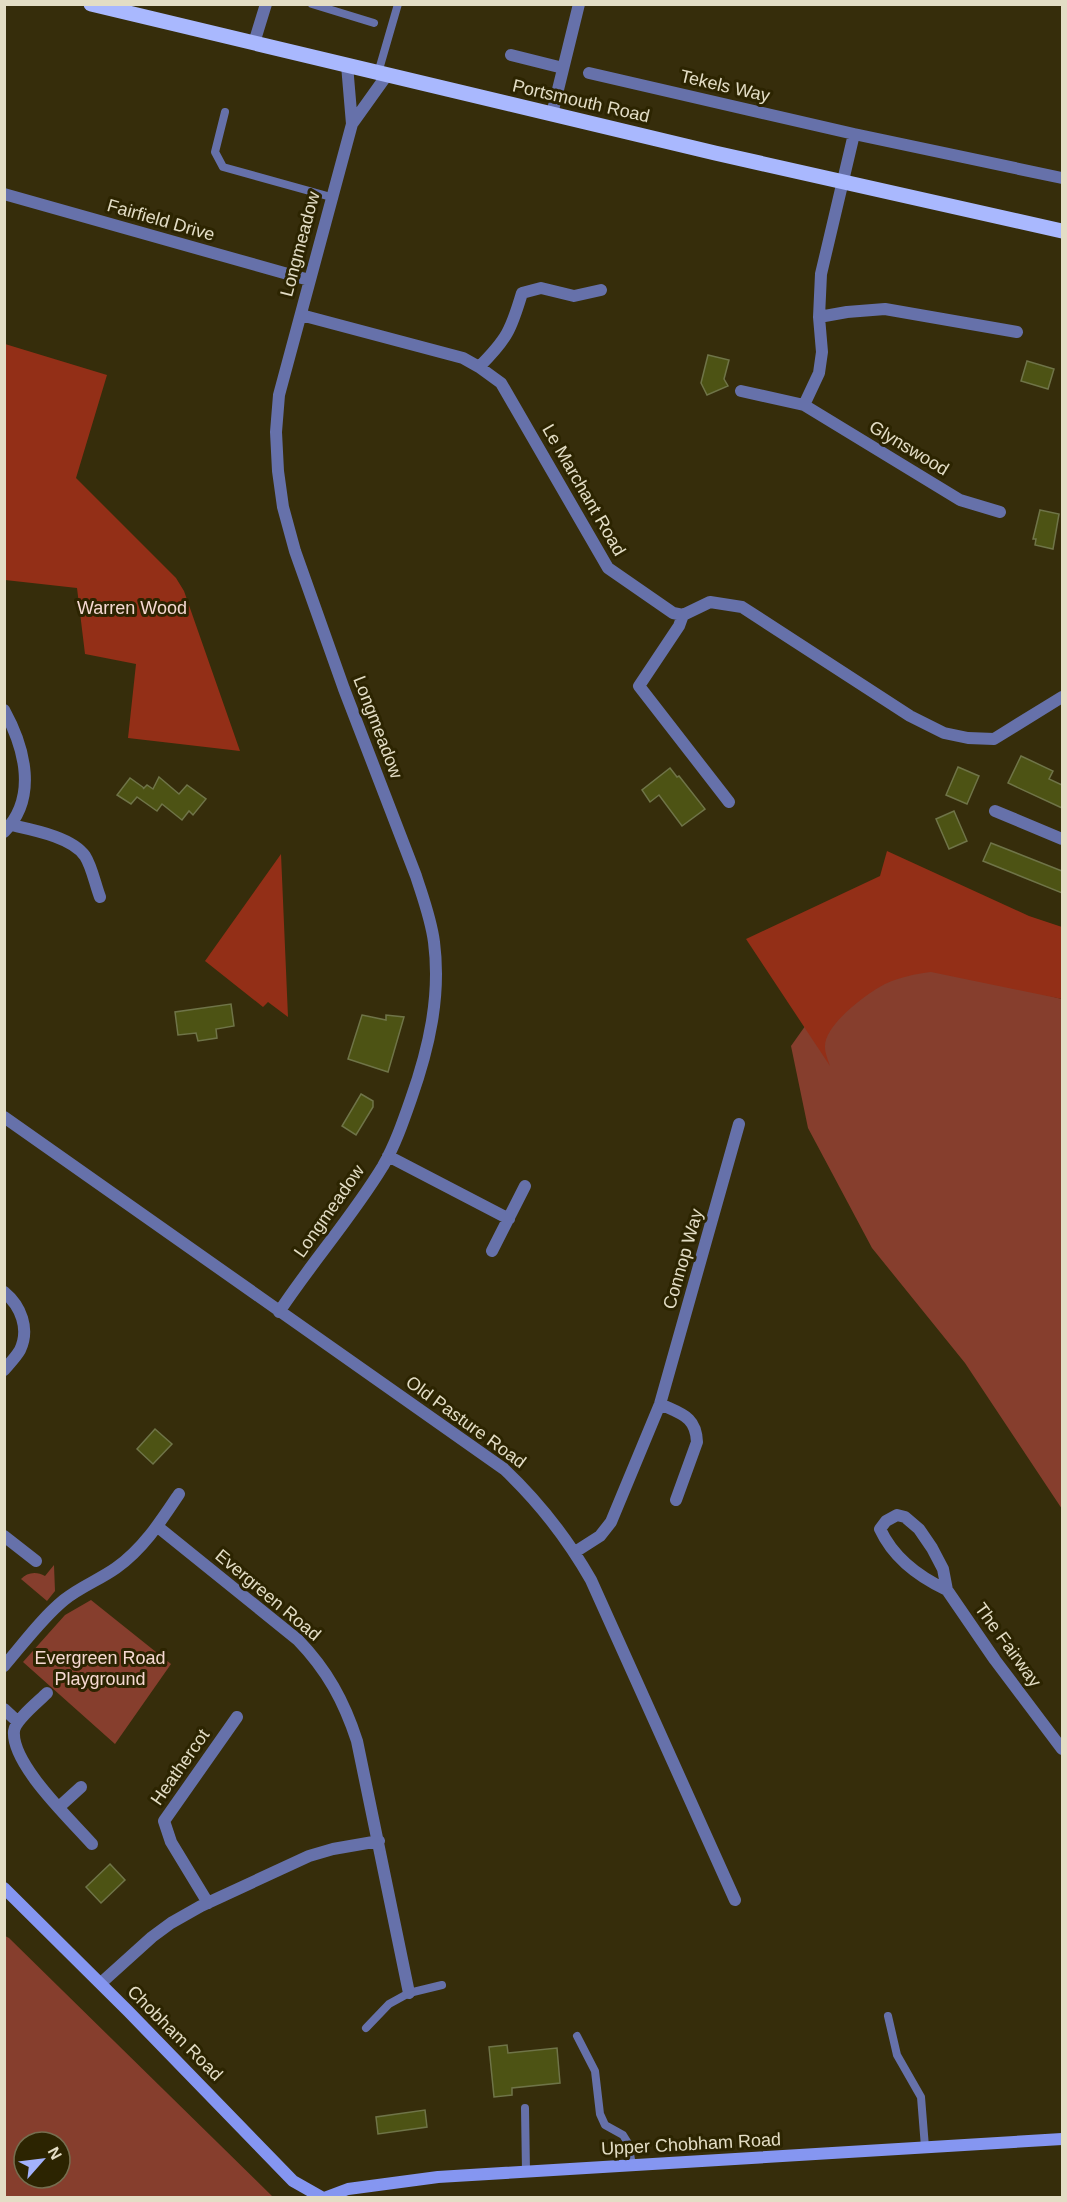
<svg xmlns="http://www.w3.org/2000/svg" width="1067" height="2202" viewBox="0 0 1067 2202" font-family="Helvetica,sans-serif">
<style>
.green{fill:#863e2d;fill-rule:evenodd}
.forest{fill:#932f17}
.building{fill:#4d5314;stroke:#6f7448;stroke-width:1.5}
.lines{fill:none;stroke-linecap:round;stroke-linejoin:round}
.lane{stroke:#6671aa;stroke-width:8}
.street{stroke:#6671aa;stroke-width:12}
.secondary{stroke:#8596f1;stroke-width:12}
.primary{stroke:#a9b8fe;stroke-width:15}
.labels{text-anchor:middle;stroke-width:6;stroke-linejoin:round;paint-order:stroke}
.street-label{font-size:18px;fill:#e3ddc5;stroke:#2c2401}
.park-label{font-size:18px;fill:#f6d9d2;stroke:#2c2401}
</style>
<rect width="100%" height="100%" fill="#362d0b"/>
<!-- green -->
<path class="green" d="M905,960L1062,999V1509L965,1363L872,1248L808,1128L791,1046L830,991Z
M54,1565L55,1591L47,1601L21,1579C27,1572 37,1571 45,1576Z
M91,1600L171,1664L115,1744L23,1662L65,1615Z
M5,1936L9,1938L273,2197H5ZM24,2142H60V2178H24Z"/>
<!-- forest -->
<path class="forest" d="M5,344L107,375L76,478L176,578L184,591L240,751L128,738L136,664L85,654L77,588L5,580Z
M887,851L1029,916L1062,927V999L931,972C915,974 900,977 885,984C867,993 824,1025 825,1047C825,1053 828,1060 830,1066L746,939L880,876Z
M281,854L288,1017L268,1002L263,1007L205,961Z"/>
<!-- building -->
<path class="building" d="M708,355L729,360L724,379L728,386L707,395L701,383Z
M1027,361L1054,369L1048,389L1021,381Z
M1040,510L1059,514L1053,549L1035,545L1036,539H1033Z
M1021,756L1053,771L1049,779L1062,785V808L1008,783Z
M958,767L979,776L967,804L946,795Z
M670,768L677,777L679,776L705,809L682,826L659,795L650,802L642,790Z
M159,777L179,794L187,785L206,799L193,815L189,811L182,820L162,804L157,811L137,797L131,804L117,795L130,778L144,788L143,789L147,785L153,789Z
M954,811L967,841L949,849L936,819Z
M991,843L1062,871V893L983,861Z
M231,1004L234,1026L216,1029L217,1038L198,1041L196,1033L178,1035L175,1012Z
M362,1015L386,1020V1015L404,1017L388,1072L348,1059Z
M361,1094L373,1101V1107L356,1135L342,1126Z
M155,1429L172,1444L153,1464L137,1449Z
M110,1864L125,1880L101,1903L86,1887Z
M507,2045L508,2053L557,2048L560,2083L512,2088V2095L494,2097L489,2047Z
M425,2110L427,2127L378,2134L376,2117Z"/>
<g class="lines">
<!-- lane -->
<path class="lane" d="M312,4L374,23
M378,73L398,4
M225,112L215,152L223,167L331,197
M888,2016L897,2055L921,2097L925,2147
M366,2028L389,2004L409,1993L442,1985
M577,2036L595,2071L600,2114L605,2125L623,2135L628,2143L632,2165
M525,2108L526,2172"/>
<!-- street -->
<path class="street" d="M254,43L266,4
M511,55L563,68
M589,73L854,134L1062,178
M552,114L579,4
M352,124L387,75
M4,194L309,280
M301,315L463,358L479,367L501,383L608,568L673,613L683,615L710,602L742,607L910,716L944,733L968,738L994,739L1062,697
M819,317L847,312L885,309L1017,332
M479,367C507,339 511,330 522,293L541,288L574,296L601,290
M741,391L804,405L960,500L1000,512
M804,405L819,373L822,352L819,317L821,274L854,134
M683,615L679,626L639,686L729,802
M4,710C25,748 38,798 4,832
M995,811L1062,839
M11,825C33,830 72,837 85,856C92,867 95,884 100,897
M4,1117L504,1469C539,1502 567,1538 591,1580L735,1900
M388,1156L509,1219
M492,1251L525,1186
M4,1292C21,1306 30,1329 20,1350C16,1357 10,1363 4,1370
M279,1312C312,1262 352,1217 383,1166C395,1145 403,1122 411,1099C429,1048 441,996 434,942C431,919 423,898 416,876L344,689L295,551L283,507L278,471L276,432L279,395L352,124L347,65
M660,1404C681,1414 696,1416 697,1442L676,1500
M158,1527L298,1640C327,1670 344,1701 357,1741L409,1993
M4,1536L36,1561
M575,1552L600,1536L611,1522L660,1404L739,1124
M947,1590C919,1577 893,1557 880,1529L886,1521L897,1515L905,1517L919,1529L932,1548L943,1569L947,1590L995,1660L1062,1749
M4,1666C23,1644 42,1618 64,1600C80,1587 99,1580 116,1568C143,1549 161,1521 179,1494
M47,1693C39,1701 15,1720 14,1731C11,1764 71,1820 92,1844
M4,1709L18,1722
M59,1807L81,1787
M208,1903L171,1842L164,1821L237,1717
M101,1983L152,1937L171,1923L201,1906L309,1856L333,1849L379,1841"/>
<!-- secondary -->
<path class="secondary" d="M4,1888L128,2011L293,2181L323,2198
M324,2198L348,2189L438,2177L1062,2139"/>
<!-- primary -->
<path class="primary" d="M91,4L715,153L1062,231"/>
</g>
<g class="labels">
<!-- street labels -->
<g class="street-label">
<text transform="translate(725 86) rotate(13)" y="6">Tekels Way</text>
<text transform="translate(581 101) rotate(13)" y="6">Portsmouth Road</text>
<text transform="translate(161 220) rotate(16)" y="6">Fairfield Drive</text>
<text transform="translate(300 244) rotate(-75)" y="6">Longmeadow</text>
<text transform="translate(909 448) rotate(31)" y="6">Glynswood</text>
<text transform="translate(584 490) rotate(60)" y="6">Le Marchant Road</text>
<text transform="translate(378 727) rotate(69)" y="6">Longmeadow</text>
<text transform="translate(329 1211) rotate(-55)" y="6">Longmeadow</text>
<text transform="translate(683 1259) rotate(-74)" y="6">Connop Way</text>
<text transform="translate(466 1422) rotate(36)" y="6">Old Pasture Road</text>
<text transform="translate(268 1595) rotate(40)" y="6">Evergreen Road</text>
<text transform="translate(1008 1645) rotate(54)" y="6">The Fairway</text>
<text transform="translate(180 1767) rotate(-55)" y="6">Heathercot</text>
<text transform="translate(175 2033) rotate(45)" y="6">Chobham Road</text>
<text transform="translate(691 2144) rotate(-3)" y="6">Upper Chobham Road</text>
</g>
<!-- park labels -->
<g class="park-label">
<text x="132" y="614">Warren Wood</text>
<text x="100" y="1664">Evergreen Road<tspan x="100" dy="21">Playground</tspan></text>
</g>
</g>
<!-- border -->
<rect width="1067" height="2202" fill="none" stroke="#e3ddc5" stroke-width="12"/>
<!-- north arrow -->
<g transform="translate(42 2160) rotate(62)"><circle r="28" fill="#2c2401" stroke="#756e4f" stroke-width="1.5"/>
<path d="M0-4.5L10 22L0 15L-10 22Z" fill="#a3b2fd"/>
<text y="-9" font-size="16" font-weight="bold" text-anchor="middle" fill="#e3ddc5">N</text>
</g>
</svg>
